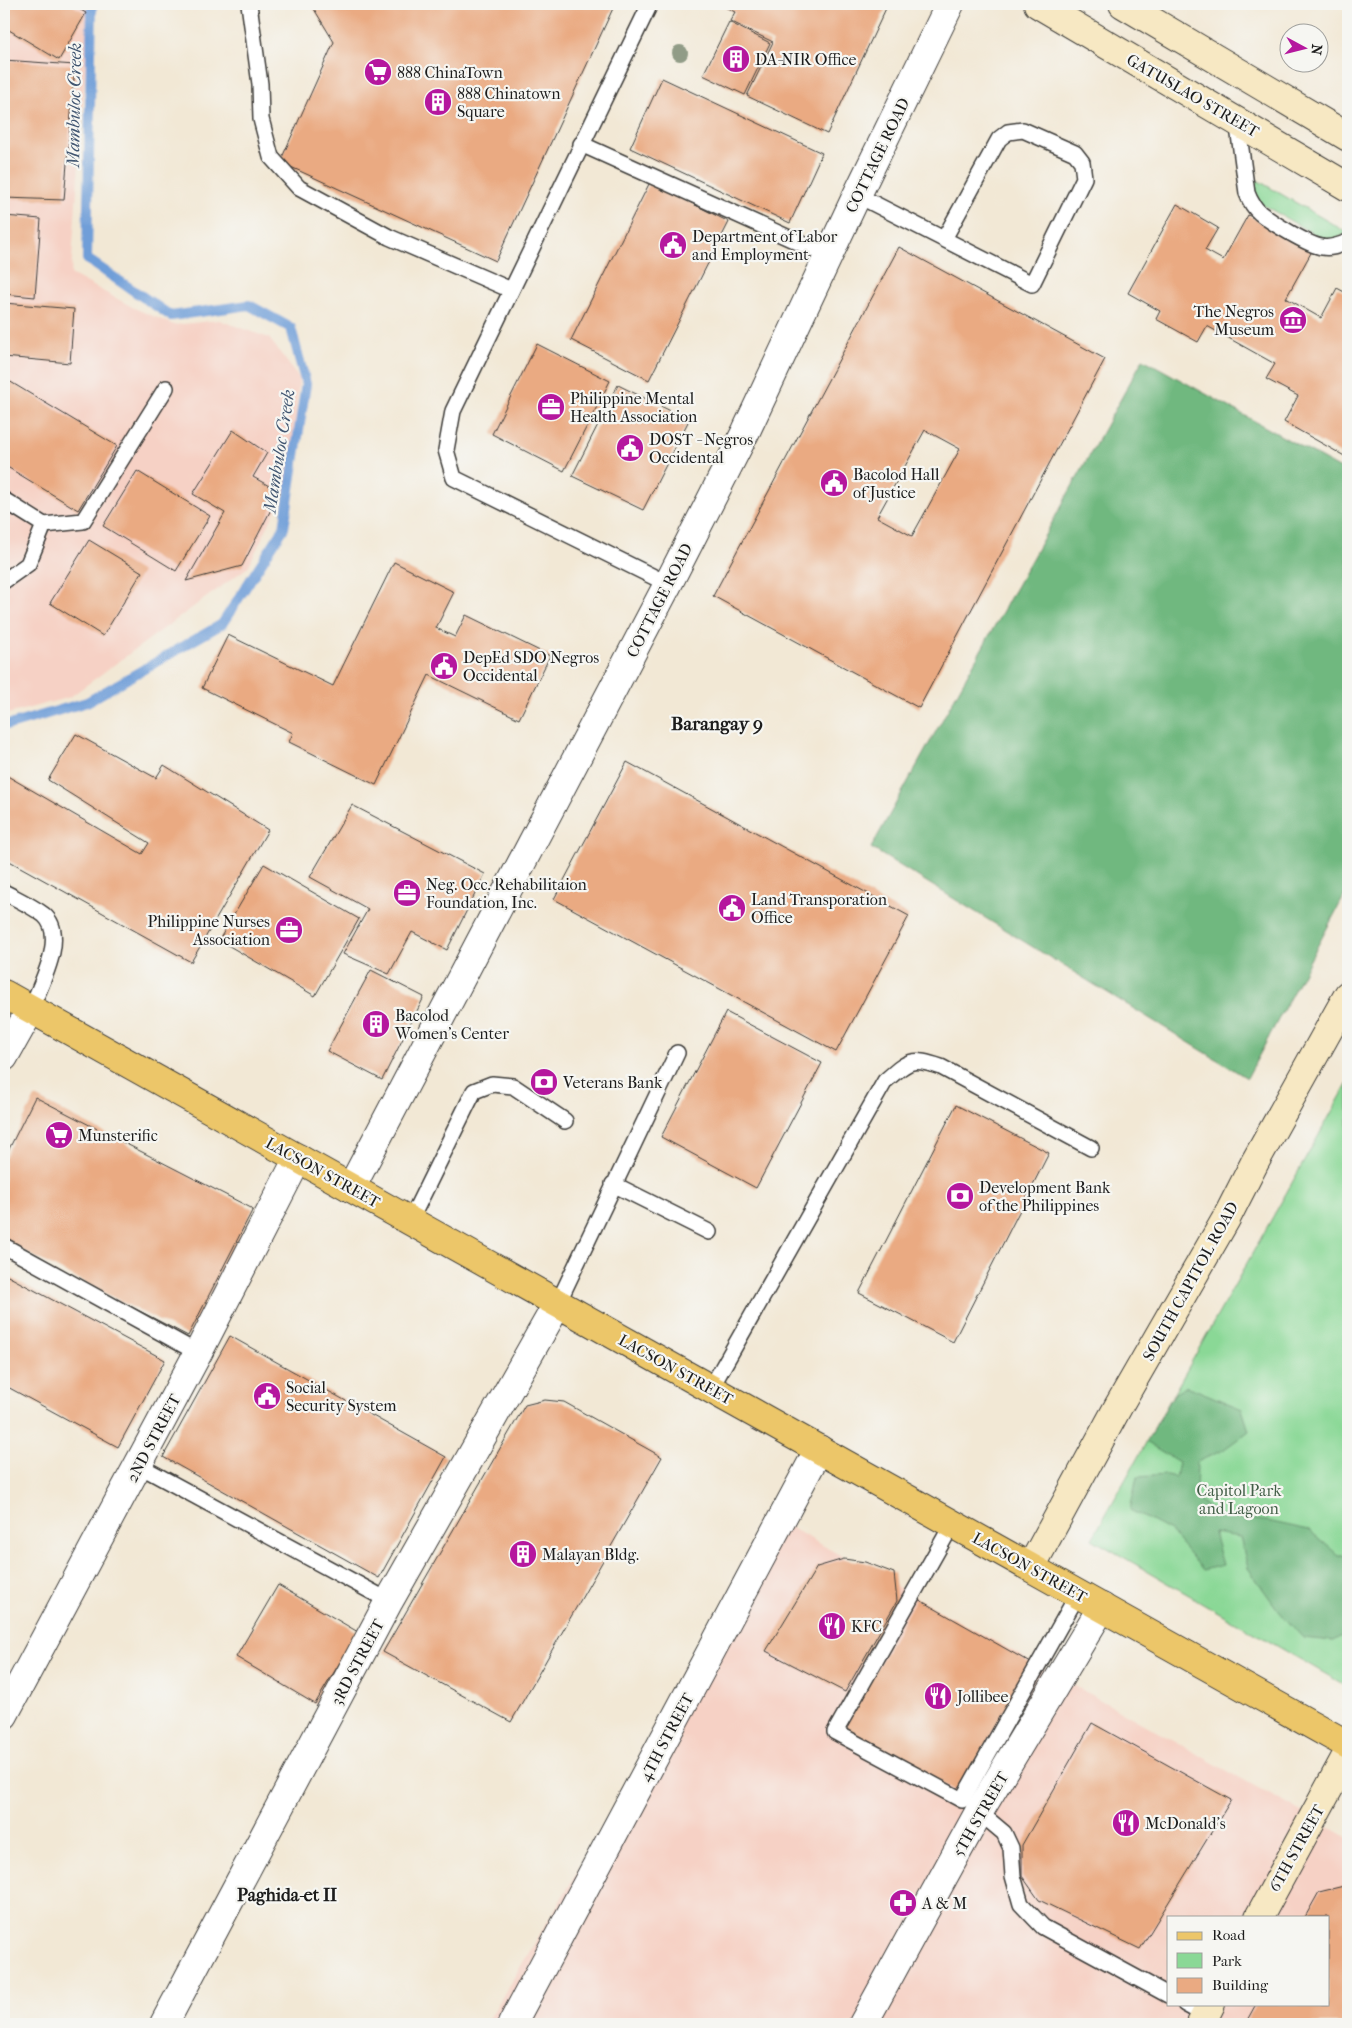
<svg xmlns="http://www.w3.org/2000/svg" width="1352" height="2028" viewBox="0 0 1352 2028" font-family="'IM FELL French Canon',serif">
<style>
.built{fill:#f6d1c5;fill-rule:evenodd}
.green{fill:#8ad896;stroke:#537a59}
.forest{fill:#6fb87f;stroke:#466a4e}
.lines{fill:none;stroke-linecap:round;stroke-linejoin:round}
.stream{stroke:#6f9ed8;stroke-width:10}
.building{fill:#eaaa82;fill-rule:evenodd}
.lane-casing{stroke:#3c3b38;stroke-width:18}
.street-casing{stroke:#3c3b38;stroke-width:30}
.secondary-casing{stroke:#3c3b38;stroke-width:30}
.primary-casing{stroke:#3c3b38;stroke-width:30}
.lane{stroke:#fff;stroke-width:15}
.street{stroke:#fff;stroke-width:28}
.secondary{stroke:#f7e8c3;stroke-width:28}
.primary{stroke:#ecc669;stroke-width:28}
.tree{fill:#919c87}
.labels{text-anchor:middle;stroke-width:4.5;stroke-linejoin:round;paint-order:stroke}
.poi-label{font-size:16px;fill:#1c1c1c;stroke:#f6f6f2;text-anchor:start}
.street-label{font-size:16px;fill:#1c1c1c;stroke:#f6f6f2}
.park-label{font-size:16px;fill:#425e47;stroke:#f6f6f2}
.water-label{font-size:18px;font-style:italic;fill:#415671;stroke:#f6f6f2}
.neighbourhood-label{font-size:18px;font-weight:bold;fill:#1c1c1c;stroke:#f6f6f2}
.quarter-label{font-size:19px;font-weight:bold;fill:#1c1c1c;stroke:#f6f6f2}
</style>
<rect width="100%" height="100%" fill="#f6f6f2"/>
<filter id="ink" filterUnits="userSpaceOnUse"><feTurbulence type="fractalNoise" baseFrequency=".02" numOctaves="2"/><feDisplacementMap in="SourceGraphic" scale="10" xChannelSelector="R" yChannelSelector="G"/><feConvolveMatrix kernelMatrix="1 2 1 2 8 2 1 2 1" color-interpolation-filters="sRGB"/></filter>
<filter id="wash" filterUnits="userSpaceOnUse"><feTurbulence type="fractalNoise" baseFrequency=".0096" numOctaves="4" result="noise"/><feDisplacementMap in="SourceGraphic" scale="20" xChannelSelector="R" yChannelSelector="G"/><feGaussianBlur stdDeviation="1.12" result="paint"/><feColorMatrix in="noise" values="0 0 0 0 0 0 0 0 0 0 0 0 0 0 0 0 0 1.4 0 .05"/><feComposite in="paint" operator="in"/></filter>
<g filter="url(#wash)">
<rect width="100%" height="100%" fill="#f2e8d5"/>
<!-- built -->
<path class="built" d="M4,4L90,5L71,274L134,308L174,325L219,320L269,338L299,378L295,423L285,491L248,567L70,697L4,715Z
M786,1525L1348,1838V2024H486ZM1168,1917H1328V2004H1168Z"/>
<!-- green -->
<path class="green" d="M1257,180L1348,233L1335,239H1322L1260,203L1254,192Z
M1348,1083V1687L1092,1539Z"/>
<!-- forest -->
<path class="forest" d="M1143,359L1348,473V889L1247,1078L871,848Z
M1187,1386L1242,1409L1249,1431L1223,1450L1197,1462L1196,1499L1223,1517L1267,1521L1309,1530L1338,1555H1348V1632L1333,1641L1303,1638L1278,1610L1248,1568L1240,1537L1214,1533L1223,1565L1203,1570L1170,1531L1130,1510L1137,1477L1167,1475L1176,1477L1179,1462L1146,1442L1174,1394Z"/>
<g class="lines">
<!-- stream -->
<path class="stream" d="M4,725L13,724L87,702L222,624L284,528L306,384L291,328L249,305L171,316L87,259L92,4"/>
</g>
<g id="blocks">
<!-- building -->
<path class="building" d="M4,4H70L86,13L59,60L4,27Z
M311,4H615L496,261L280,162L334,42Z
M719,4H888L827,134L747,96L773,42L730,21L735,12Z
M729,22L770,43L745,95L703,75Z
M4,60L75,65L64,200L4,198Z
M662,78L822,153L790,223L630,148Z
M650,182L729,222L649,380L571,340Z
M1177,204L1218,228L1205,250L1223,260L1248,215L1312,251L1286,298L1321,318L1337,288L1348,294V458L1284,422L1298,396L1266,379L1275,364L1207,326L1198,342L1156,319L1160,311L1128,293Z
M4,216L41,219L35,297L4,294Z
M899,247L1105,359L919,708L713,596ZM925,430L960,449L912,536L877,517Z
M4,303L74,309L70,363L4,357Z
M537,344L610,381L564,471L492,434Z
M4,378L117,446L78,510L4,465Z
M618,385L689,420L643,510L572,476Z
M233,430L267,453L253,477L280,492L242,566L186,581L225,513L193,494Z
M137,471L210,516L176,571L103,526Z
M89,540L142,572L103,636L50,603Z
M394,562L454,592L436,628L455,637L466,615L550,656L519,719L429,675L376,785L289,742L293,733L202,688L228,635L333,686Z
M76,734L156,778L164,765L268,830L191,962L4,858V774L142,854L149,843L48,780Z
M627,762L909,916L836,1052L554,899Z
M352,805L485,874L447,950L412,932L389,974L343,954L368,909L310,877Z
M264,864L359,919L315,996L219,940Z
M371,970L424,997L382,1080L327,1051Z
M726,1012L822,1063L756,1188L661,1137Z
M35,1097L253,1209L188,1336L4,1241V1159Z
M956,1105L1049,1153L953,1342L859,1293Z
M4,1274L165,1360L118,1447L4,1385Z
M230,1336L446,1457L379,1578L163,1457Z
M545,1400L564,1402L662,1457L511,1722L383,1652L525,1405Z
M844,1559L865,1562L894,1573L897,1601L845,1692L766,1651L817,1567Z
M278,1585L358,1632L315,1704L236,1657Z
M916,1598L1031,1663L959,1793L844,1728Z
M1092,1723L1231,1800L1140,1949L1039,1900L1022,1876V1845Z
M1348,1885V2024H1245L1256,2004H1328V1917H1305L1319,1892Z"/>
</g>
</g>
<g filter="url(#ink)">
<use href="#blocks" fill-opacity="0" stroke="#3c3b38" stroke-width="1"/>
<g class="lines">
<defs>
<path id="lane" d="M249,4L260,84L261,119L271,157L299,188L389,237L511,290
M650,4L453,411L446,450L454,478L668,584
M1237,120L1247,193C1250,201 1253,207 1260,213C1271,222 1308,245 1322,247C1331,249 1340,245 1348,242
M581,144L829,256
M857,195L1032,284L1084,178L1082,162L1075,153L1023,130L1008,132L999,139L944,239
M4,500L44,525
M4,581L28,564L44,525L83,521L166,388
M4,892C17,899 32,906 44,915C68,936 40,985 31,1009
M613,1184L709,1232
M410,1221L474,1091L492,1084L513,1086L565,1121
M4,1246L198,1353
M558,1303L677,1053
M711,1388L885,1081C909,1060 911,1057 941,1067L1091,1148
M138,1465L389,1601
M953,1523L835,1732L962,1800L1078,1594
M979,1812L1004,1833L1011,1848L1013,1876L1021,1904L1043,1927L1168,1995
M1185,2004L1205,2015"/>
<path id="street" d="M4,1057L31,1009
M351,1188L668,584L746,431L857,195L950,4
M4,1715L198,1353L298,1158
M164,2024L389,1601L558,1303
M512,2024L819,1449
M863,2024L979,1812L1102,1607"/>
<path id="secondary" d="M1038,4L1348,187
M1123,4L1348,137
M1031,1567L1119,1405L1226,1219L1255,1162L1348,995
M1259,1917L1348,1753
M1201,2024L1211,2004"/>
<path id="primary" d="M4,994L1348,1745"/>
</defs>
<!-- lane casing -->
<use href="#lane" class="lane-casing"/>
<!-- street casing -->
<use href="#street" class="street-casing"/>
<!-- secondary casing -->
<use href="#secondary" class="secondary-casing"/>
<!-- primary casing -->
<use href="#primary" class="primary-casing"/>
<!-- lane -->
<use href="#lane" class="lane"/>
<!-- street -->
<use href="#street" class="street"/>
<!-- secondary -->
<use href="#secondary" class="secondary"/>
<!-- primary -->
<use href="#primary" class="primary"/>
</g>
<!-- trees -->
<circle class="tree" cx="680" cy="53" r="8"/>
</g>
<!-- icons -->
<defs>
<symbol id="building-disc" viewBox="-11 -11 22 22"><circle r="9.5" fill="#b5179e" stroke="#f6f6f2"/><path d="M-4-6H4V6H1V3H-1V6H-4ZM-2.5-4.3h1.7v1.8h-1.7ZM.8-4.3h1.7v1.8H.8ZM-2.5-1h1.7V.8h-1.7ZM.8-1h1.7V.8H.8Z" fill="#fff"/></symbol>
<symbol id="supermarket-disc" viewBox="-11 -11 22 22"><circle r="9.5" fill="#b5179e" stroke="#f6f6f2"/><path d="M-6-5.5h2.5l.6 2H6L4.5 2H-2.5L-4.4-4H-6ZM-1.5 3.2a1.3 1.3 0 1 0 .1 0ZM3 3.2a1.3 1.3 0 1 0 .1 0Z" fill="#fff"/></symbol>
<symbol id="civic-disc" viewBox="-11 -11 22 22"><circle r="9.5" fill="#b5179e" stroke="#f6f6f2"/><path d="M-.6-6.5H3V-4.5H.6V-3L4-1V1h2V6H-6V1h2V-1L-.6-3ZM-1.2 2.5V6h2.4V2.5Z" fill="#fff"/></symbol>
<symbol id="museum-disc" viewBox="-11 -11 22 22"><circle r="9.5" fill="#b5179e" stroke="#f6f6f2"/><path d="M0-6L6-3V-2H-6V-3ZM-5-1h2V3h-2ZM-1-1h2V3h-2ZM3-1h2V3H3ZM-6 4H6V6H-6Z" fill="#fff"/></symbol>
<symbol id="office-disc" viewBox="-11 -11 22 22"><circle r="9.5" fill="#b5179e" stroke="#f6f6f2"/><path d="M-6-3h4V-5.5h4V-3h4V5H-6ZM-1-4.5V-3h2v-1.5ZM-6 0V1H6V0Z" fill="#fff"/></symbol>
<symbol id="bank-disc" viewBox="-11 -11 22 22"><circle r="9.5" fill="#b5179e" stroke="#f6f6f2"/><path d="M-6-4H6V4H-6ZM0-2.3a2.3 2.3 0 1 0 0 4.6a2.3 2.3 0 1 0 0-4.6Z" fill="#fff"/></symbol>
<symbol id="restaurant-disc" viewBox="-11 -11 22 22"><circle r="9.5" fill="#b5179e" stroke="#f6f6f2"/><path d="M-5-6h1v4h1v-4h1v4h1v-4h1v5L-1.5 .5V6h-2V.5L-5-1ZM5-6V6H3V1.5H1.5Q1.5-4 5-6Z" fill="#fff"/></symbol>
<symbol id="pharmacy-disc" viewBox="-11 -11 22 22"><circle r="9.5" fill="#b5179e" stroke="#f6f6f2"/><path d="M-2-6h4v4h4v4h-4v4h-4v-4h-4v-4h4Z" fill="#fff"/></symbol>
</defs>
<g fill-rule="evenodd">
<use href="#building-disc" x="720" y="43" width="32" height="32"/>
<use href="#supermarket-disc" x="362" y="56" width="32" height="32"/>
<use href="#building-disc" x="422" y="86" width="32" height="32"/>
<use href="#civic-disc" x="657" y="229" width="32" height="32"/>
<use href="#museum-disc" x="1277" y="304" width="32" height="32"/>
<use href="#office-disc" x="535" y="391" width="32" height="32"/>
<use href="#civic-disc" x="614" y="432" width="32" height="32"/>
<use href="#civic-disc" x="818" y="467" width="32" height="32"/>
<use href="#civic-disc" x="428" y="650" width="32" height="32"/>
<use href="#office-disc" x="391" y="877" width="32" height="32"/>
<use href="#civic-disc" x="716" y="892" width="32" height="32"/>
<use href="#office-disc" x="273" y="914" width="32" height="32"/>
<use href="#building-disc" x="360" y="1008" width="32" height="32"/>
<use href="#bank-disc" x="528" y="1066" width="32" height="32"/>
<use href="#supermarket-disc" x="43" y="1119" width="32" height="32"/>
<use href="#bank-disc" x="944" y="1180" width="32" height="32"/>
<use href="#civic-disc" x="251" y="1380" width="32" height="32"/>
<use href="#building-disc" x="507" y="1538" width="32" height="32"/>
<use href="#restaurant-disc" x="816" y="1610" width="32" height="32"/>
<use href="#restaurant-disc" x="922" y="1680" width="32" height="32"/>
<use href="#restaurant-disc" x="1110" y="1807" width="32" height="32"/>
<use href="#pharmacy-disc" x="887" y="1887" width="32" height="32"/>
</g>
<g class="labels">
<!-- poi labels -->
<g class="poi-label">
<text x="755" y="65">DA-NIR Office</text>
<text x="397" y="78">888 ChinaTown</text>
<text x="457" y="99">888 Chinatown<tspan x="457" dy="18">Square</tspan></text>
<text x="692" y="242">Department of Labor<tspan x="692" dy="18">and Employment</tspan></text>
<text x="1274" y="317" text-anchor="end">The Negros<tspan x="1274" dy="18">Museum</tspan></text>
<text x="570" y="404">Philippine Mental<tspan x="570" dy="18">Health Association</tspan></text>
<text x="649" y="445">DOST - Negros<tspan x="649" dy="18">Occidental</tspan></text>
<text x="853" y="480">Bacolod Hall<tspan x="853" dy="18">of Justice</tspan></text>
<text x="463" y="663">DepEd SDO Negros<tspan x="463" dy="18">Occidental</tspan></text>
<text x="426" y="890">Neg. Occ. Rehabilitaion<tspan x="426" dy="18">Foundation, Inc.</tspan></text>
<text x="751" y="905">Land Transporation<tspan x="751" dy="18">Office</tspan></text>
<text x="270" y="927" text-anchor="end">Philippine Nurses<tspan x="270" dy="18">Association</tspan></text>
<text x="395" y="1021">Bacolod<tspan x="395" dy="18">Women's Center</tspan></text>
<text x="563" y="1088">Veterans Bank</text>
<text x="78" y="1141">Munsterific</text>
<text x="979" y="1193">Development Bank<tspan x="979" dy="18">of the Philippines</tspan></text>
<text x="286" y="1393">Social<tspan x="286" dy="18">Security System</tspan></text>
<text x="542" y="1560">Malayan Bldg.</text>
<text x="851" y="1632">KFC</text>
<text x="957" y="1702">Jollibee</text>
<text x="1145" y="1829">McDonald's</text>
<text x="922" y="1909">A &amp; M</text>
</g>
<!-- street labels -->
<g class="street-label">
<text transform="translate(1193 95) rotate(30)" y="6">GATUSLAO STREET</text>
<text transform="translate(877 155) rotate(-64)" y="6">COTTAGE ROAD</text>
<text transform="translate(659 600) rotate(-63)" y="6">COTTAGE ROAD</text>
<text transform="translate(323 1172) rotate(29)" y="6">LACSON STREET</text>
<text transform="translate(1190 1281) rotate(-61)" y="6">SOUTH CAPITOL ROAD</text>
<text transform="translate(676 1369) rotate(29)" y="6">LACSON STREET</text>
<text transform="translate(153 1438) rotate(-62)" y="6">2ND STREET</text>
<text transform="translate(1030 1567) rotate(29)" y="6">LACSON STREET</text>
<text transform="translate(357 1662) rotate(-62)" y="6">3RD STREET</text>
<text transform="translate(666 1737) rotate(-62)" y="6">4TH STREET</text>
<text transform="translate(980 1814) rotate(-60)" y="6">5TH STREET</text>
<text transform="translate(1296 1848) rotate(-61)" y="6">6TH STREET</text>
</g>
<!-- park labels -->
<g class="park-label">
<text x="1239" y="1496">Capitol Park<tspan x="1239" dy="18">and Lagoon</tspan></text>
</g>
<!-- water labels -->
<g class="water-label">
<text transform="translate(74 105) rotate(-89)" y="6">Mambuloc Creek</text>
<text transform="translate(279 451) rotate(-81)" y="6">Mambuloc Creek</text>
</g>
<!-- neighbourhood labels -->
<g class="neighbourhood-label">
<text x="287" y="1901">Paghida-et II</text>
</g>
<!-- quarter labels -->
<g class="quarter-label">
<text x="717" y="730">Barangay 9</text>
</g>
</g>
<!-- margin -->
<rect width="1352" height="2028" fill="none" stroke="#f6f6f2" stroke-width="20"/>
<!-- legend -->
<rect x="1167" y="1916" width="162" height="90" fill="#f6f6f2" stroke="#9f9f9c"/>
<rect x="1177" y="1932" width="25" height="8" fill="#ecc669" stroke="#9f9f9c"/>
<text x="1212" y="1940" font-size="15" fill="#1c1c1c">Road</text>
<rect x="1177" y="1953" width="25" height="15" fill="#8ad896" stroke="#9f9f9c"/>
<text x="1212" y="1966" font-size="15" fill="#1c1c1c">Park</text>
<rect x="1177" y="1978" width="25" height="15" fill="#eaaa82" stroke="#9f9f9c"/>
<text x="1212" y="1990" font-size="15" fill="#1c1c1c">Building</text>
<!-- north arrow -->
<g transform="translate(1304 48) rotate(97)"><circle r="24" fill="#f6f6f2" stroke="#9f9f9c"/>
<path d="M0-4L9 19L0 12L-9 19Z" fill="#b5179e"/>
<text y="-8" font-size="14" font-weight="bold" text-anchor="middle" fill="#1c1c1c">N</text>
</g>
</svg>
